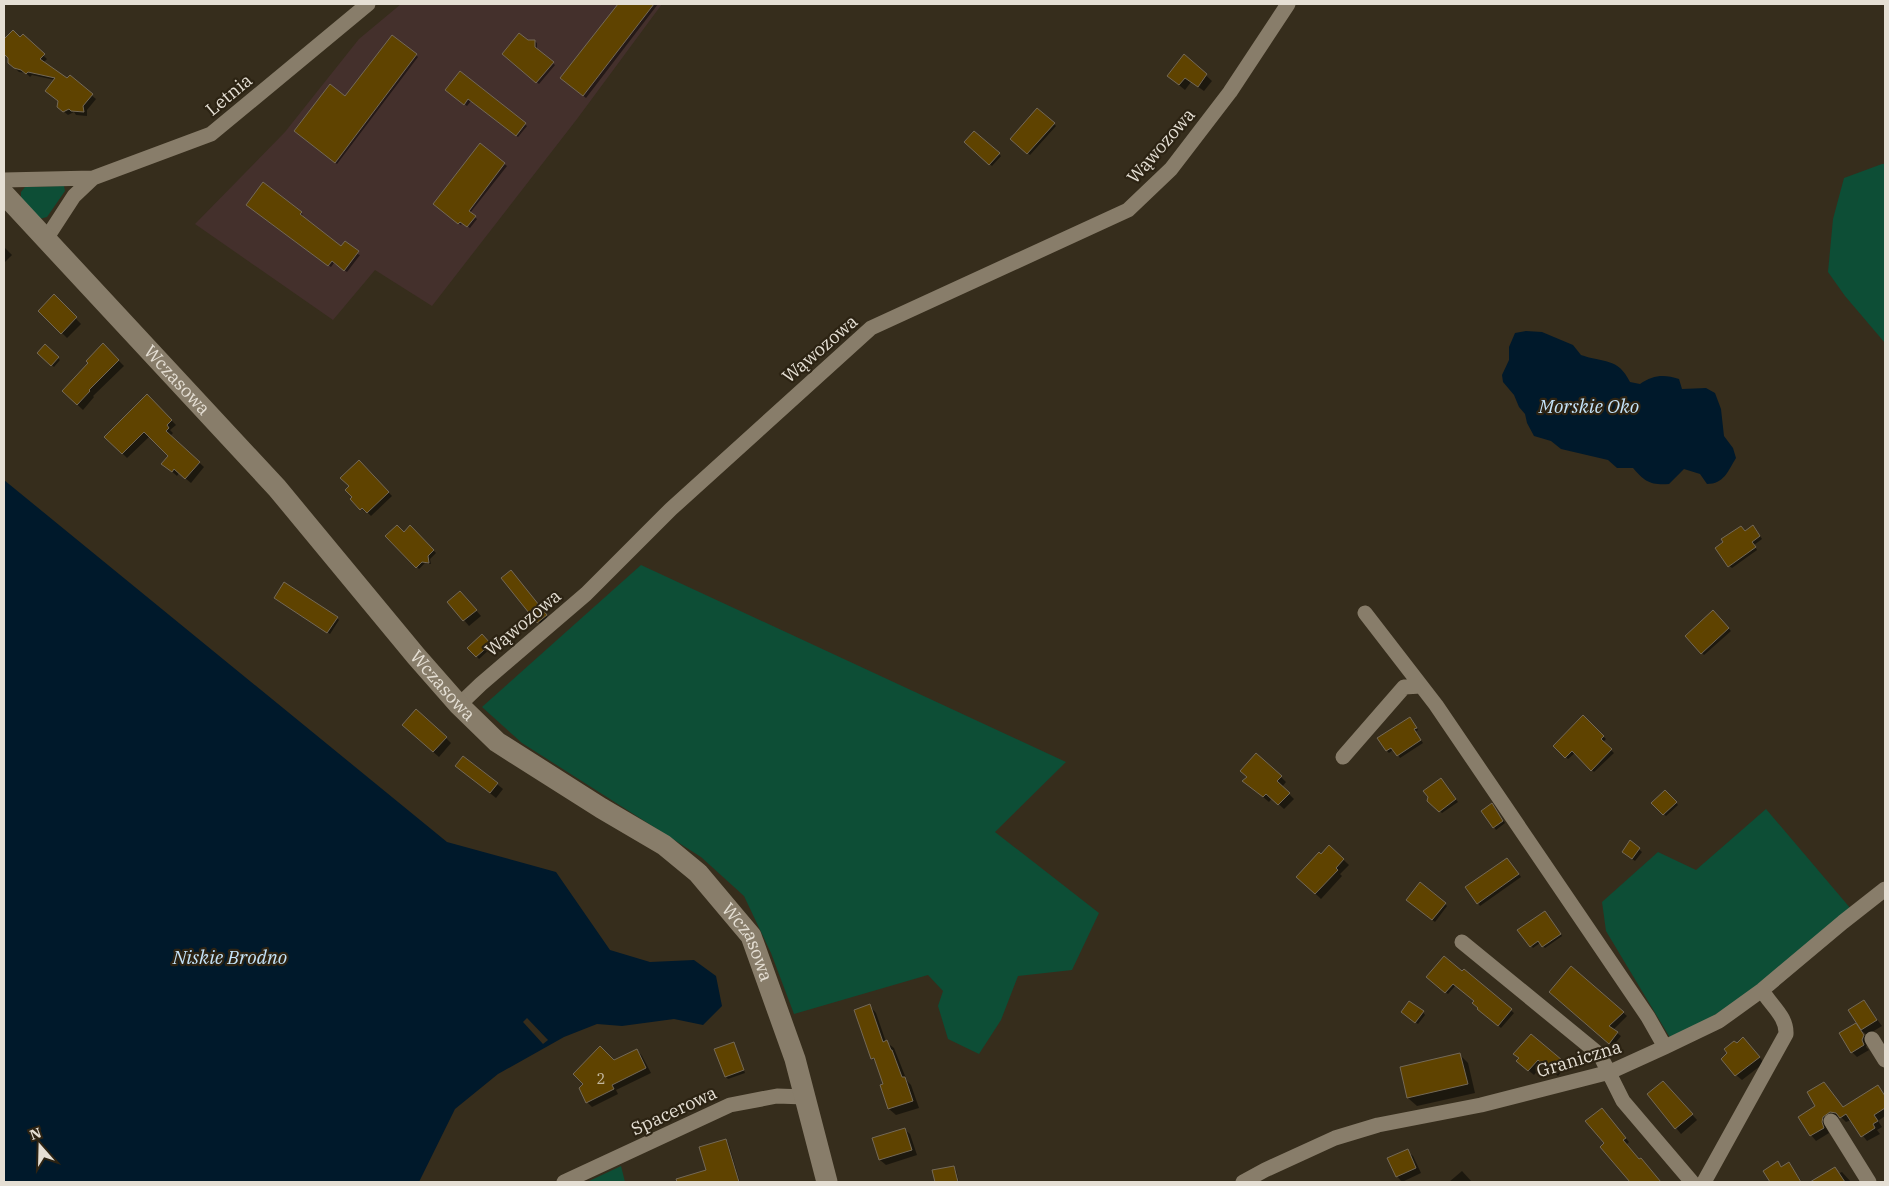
<svg xmlns="http://www.w3.org/2000/svg" width="1889" height="1186" viewBox="0 0 1889 1186" font-family="'IBM Plex Serif',serif">
<style>
.industrial{fill:#44302c}
.green{fill:#0d4e36}
.water{fill:#00192b}
.pier{fill:#362d1c}
.shadow{fill:#0007}
.building{fill:#5f4300;stroke:#746957}
.lines{fill:none;stroke-linecap:round;stroke-linejoin:round}
.street{stroke:#887d6a;stroke-width:15}
.secondary{stroke:#887d6a;stroke-width:21}
.labels{text-anchor:middle;stroke-width:4.5;stroke-linejoin:round;paint-order:stroke}
.number-label{font-size:15px;fill:#c4b89f}
.street-label{font-size:18px;fill:#e5dfd4;stroke:#2c2313}
.water-label{font-size:19px;font-style:italic;fill:#c4e3f9;stroke:#2c2313}
</style>
<rect width="100%" height="100%" fill="#362d1c"/>
<!-- industrial -->
<path class="industrial" d="M401,4H662L577,119L432,306L375,270L333,320L195,224L285,132L359,39Z"/>
<!-- green -->
<path class="green" d="M1882,164H1885V343L1845,296L1828,272L1833,219L1844,178Z
M64,186L65,191L47,217L39,219L21,199V192L25,187Z
M641,565L1066,762L995,832L1099,913L1072,970L1018,976L1001,1020L979,1054L948,1039L938,1006L943,991L928,975L794,1014L771,953L744,896L701,857L522,743L482,707Z
M1766,809L1851,909L1757,989L1672,1041L1606,931L1602,902L1658,852L1696,870Z
M621,1166L625,1182H587Z"/>
<!-- water -->
<path class="water" d="M1526,331L1542,332L1573,345L1581,355C1603,363 1618,357 1630,382L1640,384C1653,375 1664,374 1679,379L1682,389L1706,388L1715,393L1721,409L1724,436L1733,448L1736,458C1728,471 1724,484 1707,484L1700,474L1684,469L1669,484C1650,485 1645,482 1633,468H1617L1608,460L1561,449L1551,441L1534,436L1527,423L1525,414L1519,407L1514,395L1503,382L1502,375L1509,360V347L1515,333Z
M4,480L447,842L556,872L610,950L650,962L694,960L716,976L722,1006L703,1025L674,1019L622,1026L597,1024L564,1037L498,1074L455,1109L419,1182H4Z"/>
<!-- pier -->
<path class="pier" d="M527,1018L548,1040L543,1044L523,1022Z"/>
<!-- shadow -->
<path class="shadow" d="M615,4H658L586,98L564,80L618,6Z
M13,32L20,39L23,36L47,59L43,63L67,79L70,77L96,99L87,110V116L76,115L74,112L68,115L62,110L55,80L32,75L30,77L26,73L19,72L9,62L10,58L4,52V41Z
M527,41H534L537,43V50L555,65L539,84L503,54Z
M416,55L418,57L337,164L298,133L346,97Z
M1184,55L1212,81L1204,91L1191,82L1185,90L1168,76Z
M460,73L527,126L518,137L471,101L467,106L449,92Z
M1038,109L1056,126L1030,155L1012,139Z
M974,132L1001,156L992,166L966,142Z
M480,145L507,166L470,213L477,219L470,228L463,223L461,225L437,206Z
M250,207L301,213L303,215L302,217L342,248L360,255L347,272L334,263L331,267Z
M4,247L12,255L4,263Z
M54,296L81,324L67,338L40,311Z
M103,345L124,366L93,396L94,397L83,410L63,391L90,363Z
M45,346L60,360L54,367L38,353Z
M147,396L176,425L170,430L173,433L170,436L204,467L191,483L179,473L177,476L168,468L170,456L150,436L127,458L106,437Z
M359,462L392,496L371,516L366,511L365,512L352,499L353,497L350,486Z
M410,527L436,553L430,559L431,564L425,563L419,569L387,536L404,534Z
M1755,529L1762,539L1754,545L1757,550L1732,568L1729,566L1745,533Z
M513,574L548,618L541,625L503,578Z
M275,598L337,618L339,620L330,634Z
M465,598L481,616L469,626L449,602Z
M1713,612L1731,631L1704,655L1687,636Z
M482,636L492,647L479,659L469,648Z
M1583,717L1606,739L1603,742L1614,753L1594,772L1575,753L1568,759L1554,746Z
M1412,720L1418,730L1415,732L1423,743L1400,758L1394,749L1389,753L1387,751Z
M409,731L446,738L451,743L439,757Z
M464,757L503,789L496,798L457,766Z
M1281,777L1286,782L1282,787L1294,799L1284,809L1272,798L1269,802L1244,781Z
M1443,782L1458,802L1442,813L1428,800Z
M1665,791L1678,805L1666,816L1653,803Z
M1494,807L1505,823L1496,830L1494,827Z
M1631,842L1642,852L1635,861L1626,854Z
M1329,846L1349,865L1340,874L1342,876L1321,899L1298,877Z
M1507,859L1521,877L1480,906L1467,887Z
M1410,902L1445,904L1447,906L1435,922Z
M1547,915L1562,936L1545,948L1540,943L1533,948L1531,946Z
M1572,968L1627,1016L1613,1030L1621,1036L1613,1046L1555,995Z
M1464,971L1514,1013L1501,1028L1481,1011L1475,1001L1456,985L1448,994L1428,977L1462,973Z
M1864,1002L1882,1026L1867,1035L1862,1031L1868,1041L1866,1047L1869,1050L1857,1057L1852,1052L1856,1024L1861,1029Z
M870,1006L876,1013L886,1042L894,1048L907,1081L911,1085L919,1108L896,1115L889,1109L885,1084L877,1063L872,1058Z
M1423,1012L1425,1015L1418,1024L1404,1014Z
M1531,1035L1566,1066L1558,1076L1543,1064L1534,1075L1523,1066Z
M733,1044L745,1073L728,1079L726,1077Z
M1749,1044L1764,1063L1742,1080L1736,1075L1737,1045Z
M637,1050L642,1056L651,1073L616,1090L618,1094L592,1107L587,1102L614,1062Z
M1460,1055L1468,1063L1475,1093L1417,1106L1408,1098L1402,1068Z
M1824,1083L1843,1108L1878,1086L1885,1095V1116L1878,1121L1882,1127L1877,1130L1880,1134L1867,1141L1851,1120L1846,1122L1841,1117L1832,1118L1826,1127L1829,1133L1816,1141L1811,1135Z
M1668,1088L1697,1120L1681,1134L1649,1095Z
M1605,1113L1629,1142L1626,1145L1660,1182H1631L1601,1147L1606,1143Z
M904,1129L910,1134L917,1155L886,1165L880,1160Z
M726,1140L728,1142L740,1182H672L708,1171Z
M1407,1151L1413,1156L1421,1173L1402,1182L1397,1176Z
M1778,1163L1782,1167L1789,1163L1802,1182H1768L1771,1180Z
M954,1168L956,1170L959,1182H936L934,1171Z
M1835,1169L1839,1173L1842,1172L1851,1182H1813Z
M1462,1171L1472,1182H1449Z"/>
<!-- building -->
<path class="building" d="M618,4H654L583,96L560,78Z
M13,30L20,37L23,34L45,54L40,59L67,78L70,75L93,94L83,106L84,112L71,111L69,109L63,112L57,107L58,101L45,91L55,78L28,72L26,74L21,70L14,68L8,63V58L4,54V39Z
M519,33L528,40H535V47L554,62L536,83L502,54Z
M392,35L417,54L335,163L294,131L330,84L345,96Z
M1184,54L1207,74L1198,87L1185,78L1179,85L1167,76Z
M460,71L526,123L516,136L468,99L464,105L445,90Z
M1037,108L1055,123L1027,154L1010,139Z
M974,131L1000,153L989,165L964,142Z
M480,143L505,163L469,211L476,216L467,227L460,222L458,224L433,204Z
M263,182L302,212L300,214L341,246L345,241L359,251L344,271L332,261L328,266L246,205Z
M54,294L77,317L61,334L38,311Z
M103,343L119,360L89,390L90,391L77,405L62,391L88,363L86,361Z
M45,344L59,357L51,366L37,353Z
M147,394L172,420L167,425L169,428L166,431L200,462L185,479L174,469L172,472L161,464L168,456L144,432L122,454L104,437Z
M359,460L389,492L367,513L362,508L360,510L350,499L352,497L345,490L349,486L340,478Z
M397,525L404,532L410,525L434,550L428,556L429,563L422,562L416,568L385,536Z
M1753,525L1760,536L1752,542L1756,547L1728,567L1715,548L1723,542L1721,539L1741,526L1745,531Z
M511,570L547,615L537,623L501,578Z
M284,582L338,617L327,633L274,598Z
M460,591L477,610L463,621L447,602Z
M1713,610L1729,628L1701,654L1685,636Z
M482,634L491,644L476,657L467,648Z
M416,709L447,737L433,752L402,725Z
M1583,715L1604,736L1601,739L1612,749L1591,771L1572,751L1565,758L1553,746Z
M1410,717L1417,728L1414,729L1421,740L1397,756L1391,748L1386,751L1377,738Z
M1256,753L1282,776L1277,781L1290,793L1278,805L1266,794L1263,797L1242,781L1247,777L1240,771Z
M463,756L498,783L490,793L455,766Z
M1441,778L1456,799L1439,812L1427,801L1428,797L1423,791Z
M1665,790L1677,802L1663,815L1651,803Z
M1492,803L1503,821L1493,828L1481,811Z
M1630,840L1640,848L1632,859L1622,852Z
M1329,845L1344,859L1336,868L1338,870L1315,894L1296,877L1319,852L1321,854Z
M1507,858L1519,874L1477,904L1465,887Z
M1420,882L1446,903L1432,920L1406,900Z
M1545,911L1561,934L1542,947L1538,941L1530,947L1517,930Z
M1444,956L1462,971L1464,969L1512,1009L1498,1026L1477,1009L1478,1008L1472,1003L1474,1001L1453,984L1445,993L1426,977Z
M1571,966L1624,1012L1609,1026L1618,1032L1609,1044L1549,992Z
M1864,1000L1877,1020L1861,1030L1848,1010Z
M1409,1001L1424,1011L1415,1023L1401,1012Z
M870,1004L883,1042L887,1040L891,1050H892L902,1077H905L913,1101L888,1109L880,1085L883,1084L874,1058L871,1059L854,1010Z
M1856,1023L1864,1035L1862,1040L1864,1045L1851,1053L1839,1033Z
M1531,1034L1562,1060L1552,1072L1538,1060L1528,1071L1516,1061L1519,1058L1513,1054Z
M1743,1037L1760,1057L1735,1076L1721,1059L1727,1053L1724,1049L1734,1041L1737,1043Z
M734,1042L744,1070L725,1077L714,1049Z
M600,1046L614,1060L637,1049L646,1068L612,1085L614,1089L586,1103L579,1088L583,1084L573,1074Z
M1460,1053L1468,1084L1407,1098L1400,1067Z
M1663,1081L1693,1114L1675,1129L1647,1094Z
M1824,1082L1843,1107L1878,1085L1885,1096V1108L1874,1115L1878,1121L1873,1124L1875,1128L1861,1137L1846,1114L1840,1118L1836,1113L1830,1112L1823,1117L1822,1122L1824,1128L1810,1136L1798,1117L1815,1106L1807,1092Z
M1602,1108L1626,1138L1623,1140L1639,1159L1641,1158L1661,1182H1630L1600,1147L1604,1143L1585,1121Z
M905,1128L912,1150L879,1160L872,1138Z
M726,1139L739,1182H677L676,1179L706,1170L699,1147Z
M1408,1149L1416,1168L1396,1177L1387,1158Z
M1778,1161L1781,1167L1789,1162L1801,1182H1770L1763,1171Z
M954,1166L958,1182H935L932,1170Z
M1835,1167L1845,1182H1810Z"/>
<g class="lines">
<!-- street -->
<path class="street" d="M4,180L93,178
M46,239L74,196L93,178L211,134L368,4
M1365,613L1436,705L1648,1017L1665,1047
M459,705L481,684L586,594L671,509L871,328L1128,210L1171,169L1230,92L1288,4
M1343,757L1404,687L1421,686
M1462,942L1600,1055L1623,1101L1692,1182
M1872,1039L1885,1060
M1831,1121L1869,1182
M564,1182L730,1105L777,1096L805,1097
M1243,1182L1265,1170L1335,1138L1378,1125L1481,1105L1610,1072L1665,1047L1719,1021L1762,990L1843,922L1885,889
M1704,1182L1786,1034C1787,1016 1770,1005 1762,990"/>
<!-- secondary -->
<path class="secondary" id="s1" d="M4,194L277,488L416,656L459,705L497,742L601,808L664,845L698,873L751,936L795,1059L827,1182"/>
</g>
<g class="labels">
<!-- number labels -->
<g class="number-label">
<text x="601" y="1084">2</text>
</g>
<!-- street labels -->
<g class="street-label">
<text transform="translate(229 95) rotate(-40)" y="6">Letnia</text>
<text transform="translate(1161 146) rotate(-49)" y="6">Wąwozowa</text>
<text transform="translate(820 349) rotate(-41)" y="6">Wąwozowa</text>
<text dy="6" stroke="none"><textPath href="#s1" startOffset="254">Wczasowa</textPath></text>
<text transform="translate(523 623) rotate(-40)" y="6">Wąwozowa</text>
<text dy="6" stroke="none"><textPath href="#s1" startOffset="659">Wczasowa</textPath></text>
<text dy="6" stroke="none"><textPath href="#s1" startOffset="1064">Wczasowa</textPath></text>
<text transform="translate(1579 1059) rotate(-17)" y="6">Graniczna</text>
<text transform="translate(674 1111) rotate(-25)" y="6">Spacerowa</text>
</g>
<!-- water labels -->
<g class="water-label">
<text x="1589" y="413">Morskie Oko</text>
<text x="230" y="964">Niskie Brodno</text>
</g>
</g>
<!-- border -->
<rect width="1889" height="1186" fill="none" stroke="#e5dfd4" stroke-width="10"/>
<!-- north arrow -->
<g transform="translate(40 1146) rotate(340)" stroke="#2c2313" stroke-width="4" paint-order="stroke">
<path d="M0-4L9 19L0 12L-9 19Z" fill="#e5dfd4"/>
<text y="-8" font-size="14" font-weight="bold" text-anchor="middle" fill="#e5dfd4">N</text>
</g>
</svg>
